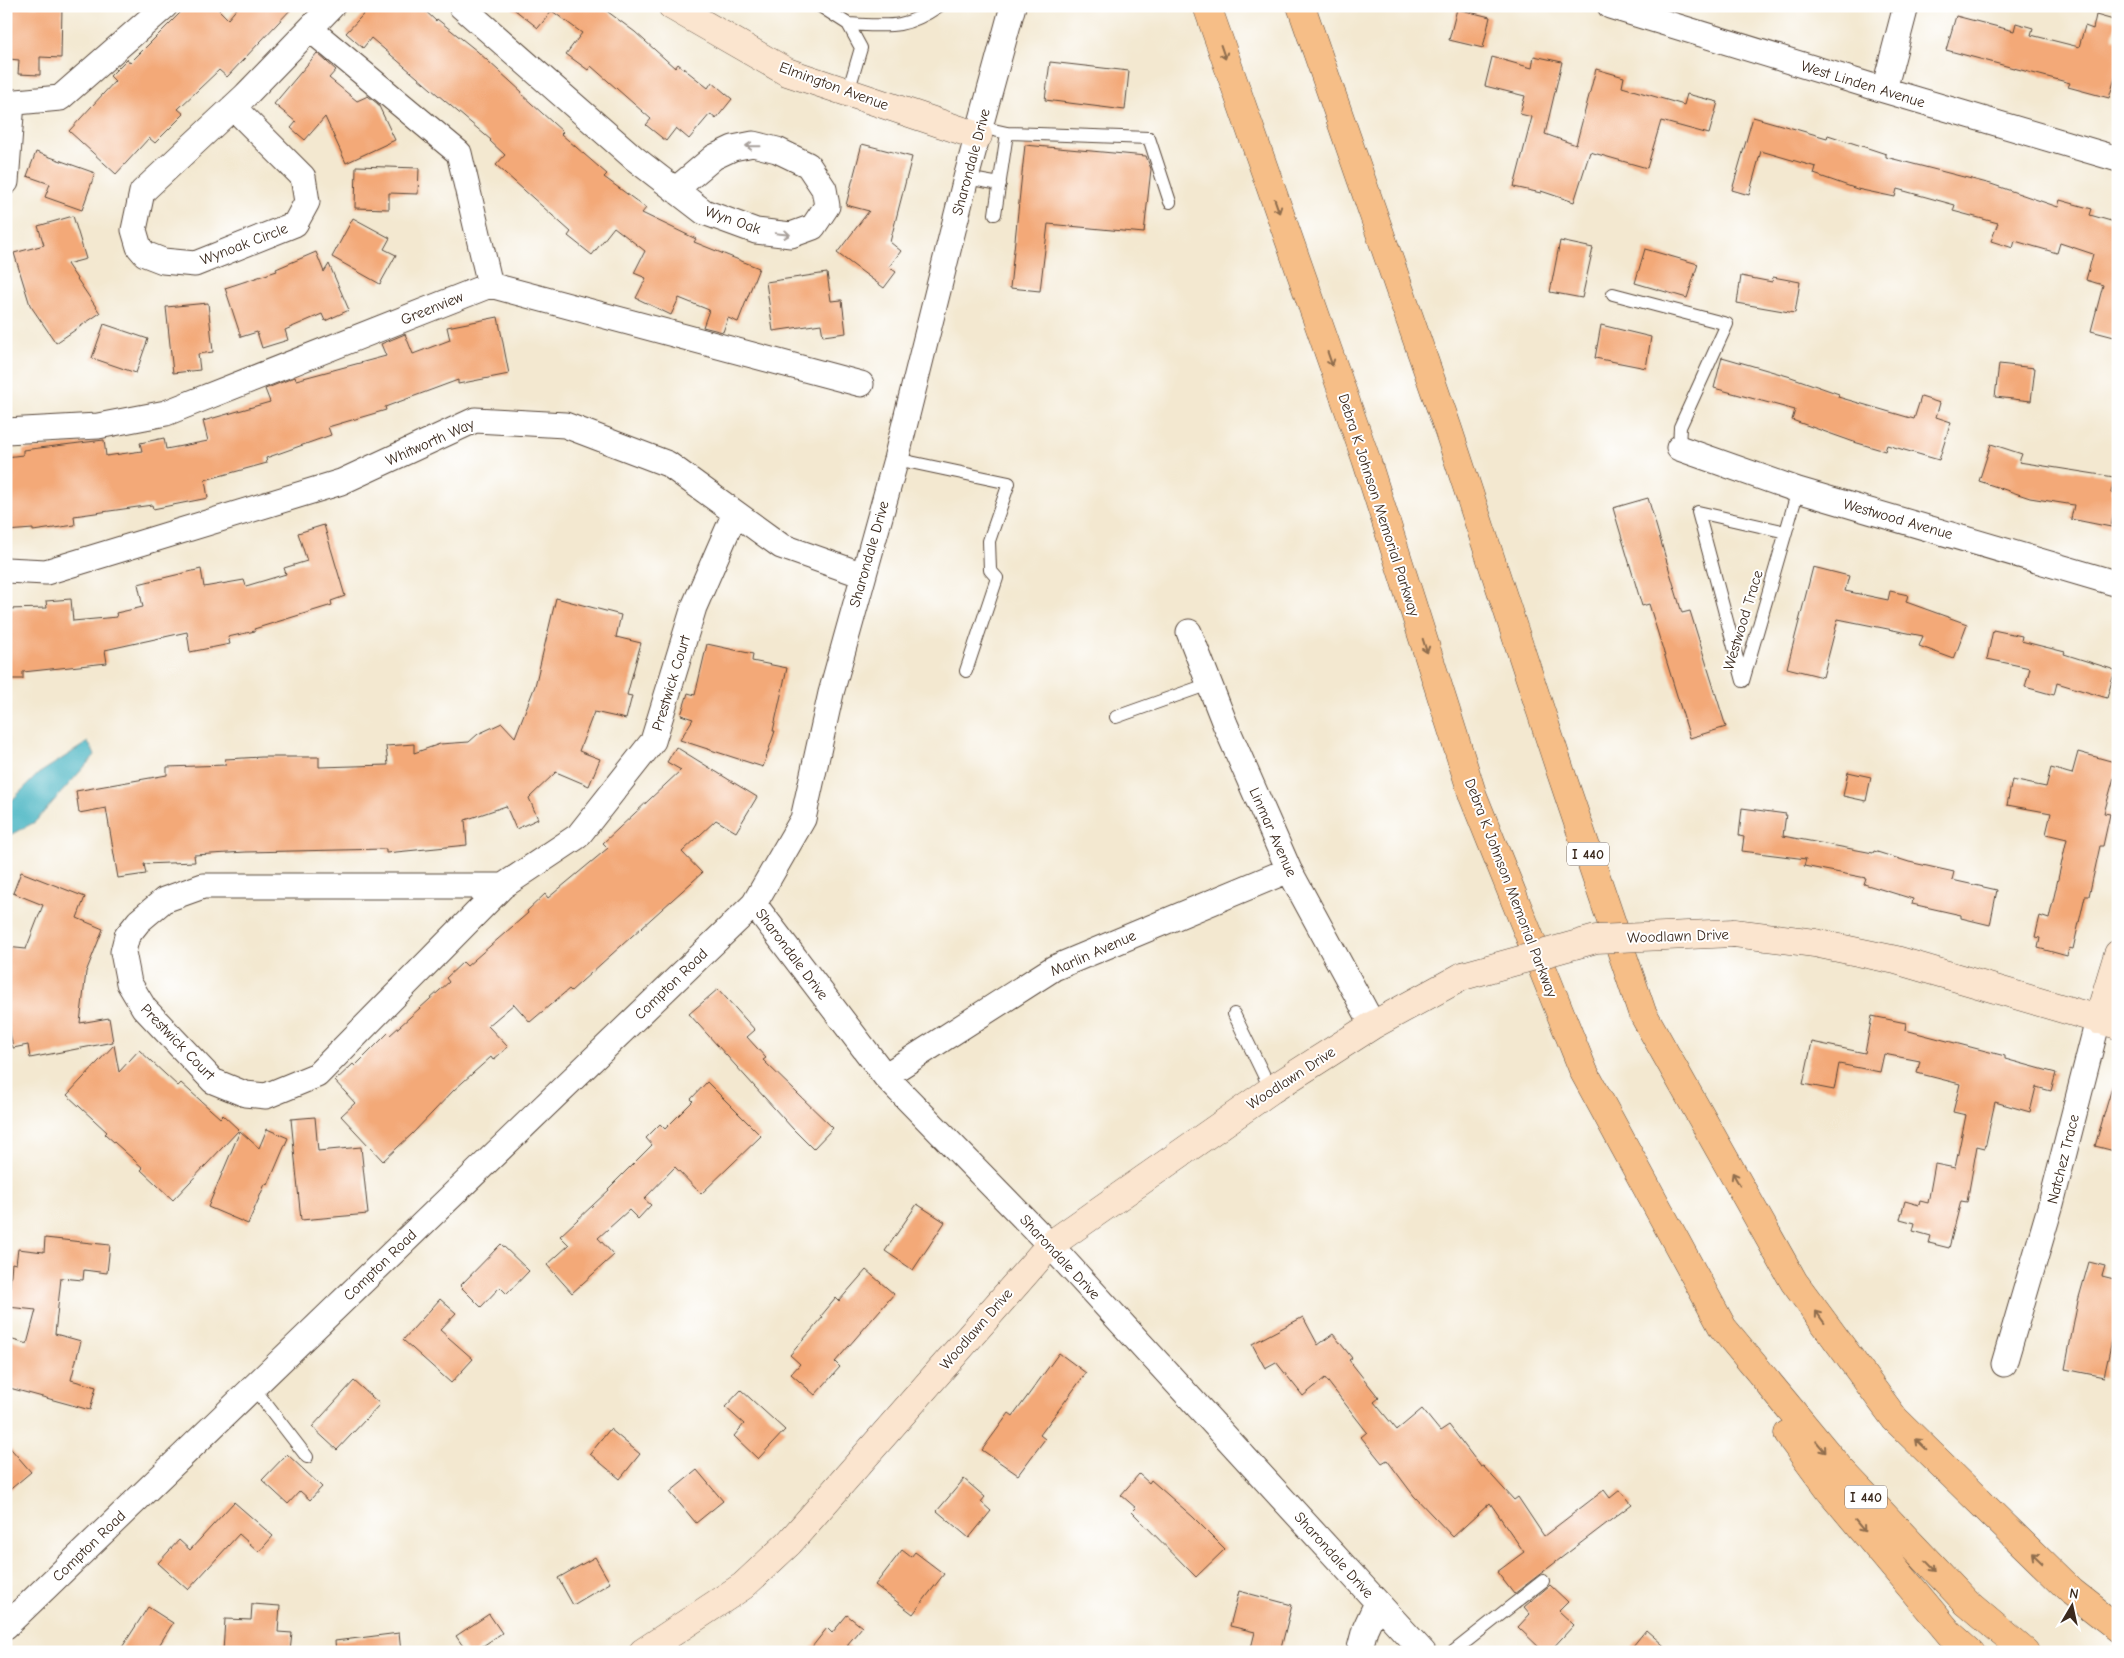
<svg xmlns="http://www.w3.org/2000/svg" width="2124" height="1658" viewBox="0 0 2124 1658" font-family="'Comic Neue',sans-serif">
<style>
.water{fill:#45b3c1;stroke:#406e70}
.building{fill:#f3a978}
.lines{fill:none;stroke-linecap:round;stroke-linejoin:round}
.lane-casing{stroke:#574639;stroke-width:14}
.street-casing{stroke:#574639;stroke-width:27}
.secondary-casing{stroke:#574639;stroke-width:29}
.highway-casing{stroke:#574639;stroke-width:29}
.lane{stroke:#fff;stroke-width:12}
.street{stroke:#fff;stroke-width:25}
.secondary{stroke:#fbe5cf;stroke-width:28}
.highway{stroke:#f6be87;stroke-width:28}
.secondary-bridge-casing{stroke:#574639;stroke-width:29;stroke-linecap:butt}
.secondary-bridge{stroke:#fbe5cf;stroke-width:28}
.oneway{stroke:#8f6d4d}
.oneway2{stroke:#a79f9a}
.labels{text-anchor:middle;stroke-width:4;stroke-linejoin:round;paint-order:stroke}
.shield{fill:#fff;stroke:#766a62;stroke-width:1}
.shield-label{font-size:14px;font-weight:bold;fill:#3b2a1e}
.street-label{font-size:15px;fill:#3b2a1e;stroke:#fff}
</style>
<rect width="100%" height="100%" fill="#fff"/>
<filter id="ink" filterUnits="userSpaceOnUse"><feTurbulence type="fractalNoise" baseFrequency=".02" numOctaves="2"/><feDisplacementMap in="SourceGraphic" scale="10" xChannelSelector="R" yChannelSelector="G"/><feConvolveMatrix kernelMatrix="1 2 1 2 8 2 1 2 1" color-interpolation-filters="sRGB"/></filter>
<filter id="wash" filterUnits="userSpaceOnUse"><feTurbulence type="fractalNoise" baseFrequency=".0096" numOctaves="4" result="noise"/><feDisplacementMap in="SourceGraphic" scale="20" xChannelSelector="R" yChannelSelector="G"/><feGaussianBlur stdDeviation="1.12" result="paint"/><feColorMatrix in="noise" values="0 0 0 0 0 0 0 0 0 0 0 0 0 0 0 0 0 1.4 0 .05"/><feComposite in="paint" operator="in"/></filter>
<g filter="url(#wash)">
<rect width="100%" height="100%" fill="#f3e8d0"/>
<!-- water -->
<path class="water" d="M88,742L95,755L35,822L6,837V806L38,774Z"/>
<g id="blocks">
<!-- building -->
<path class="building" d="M9,6L62,7L61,58L40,57V75L18,74L19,60L9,59Z
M187,6H215L228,19L239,6H294L227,77L219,70L178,109L184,114L155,143L149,138L116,174L69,131L115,81L110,76L127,59L130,63Z
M371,6H420L436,21L437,19L477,51L522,92L521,94L563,132L561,134L607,174L604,177L646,208L642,213L696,239L694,242L759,268L738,322L728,318L723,332L703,327L709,310L679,298L671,315L636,298L646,278L634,273L645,251L614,227L592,255L568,236L571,232L496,165L505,155L490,141L491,140L371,38L363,48L346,33Z
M510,6H600L635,32L675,68L678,64L708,88L712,82L732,99L716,119L710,114L689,139L676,128L666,141L646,125L651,119L591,66L588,70L566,54L582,33L552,11L538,28Z
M1457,9L1490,17L1483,48L1449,40Z
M2096,15L2117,21L2112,38L2118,40V68L2109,98L2068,87L2070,83L1946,50L1956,16L2014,31L2016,23L2033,28L2031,35L2079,47L2085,26L2093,29Z
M317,53L336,70L329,78L357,101L368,96L378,104L395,140L346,163L325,117L305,140L291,128L296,122L274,104Z
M1534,56L1562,62L1545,134L1576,145L1596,69L1624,77L1622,87L1684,105L1687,94L1718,102L1709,134L1661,121L1647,168L1590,152L1574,202L1541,191V193L1514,187L1532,117L1520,114L1525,96L1485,86L1492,57L1532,68Z
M1050,62L1129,71L1125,110L1045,100Z
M1753,117L1827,138L1828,135L1886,154V157L1991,184L2058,207L2060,200L2092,209L2090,215L2118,223V338L2091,331L2103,285L2086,280L2093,254L2060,243L2057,253L2015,241L2013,248L1991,241L1998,223L1953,211L1955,205L1897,189L1895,197L1857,189L1814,174L1816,167L1761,151L1749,195L1732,190Z
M862,144L912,157L890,242L901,251L889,267L896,272L884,288L837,253L869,211L846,205Z
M1025,145L1146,156L1151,169L1144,233L1048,224L1040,291L1010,288Z
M36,152L95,173L82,210L45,197L50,184L27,176Z
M356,166L419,168L418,194L389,193V209L355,208Z
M73,216L86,259L67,264L100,313L56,343L30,305L14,253L44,245L38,226Z
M353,218L390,238L384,249L396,255L380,284L332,257Z
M1560,241L1593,248L1582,298L1550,292Z
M1645,249L1698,264L1687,298L1635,283Z
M316,252L324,272L329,264L349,310L325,321L322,314L285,330L288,340L262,348L257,332L241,337L225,288L277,271L276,269Z
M827,273L831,301L842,300L846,333L823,336L821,324L773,331L766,282Z
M1741,276L1772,282L1773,277L1800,282L1795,313L1737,303Z
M208,303L213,352L198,354L200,370L173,373L166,307Z
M498,317L509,374L458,384V380L385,407L386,410L328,427L331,435L266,458L267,463L205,480L208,498L153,509L152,505L74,516L75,525L33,531V529L6,531V457L23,455V450L104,440L106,456L142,451L140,443L164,438L166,449L208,441L203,421L270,402L265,389L295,377L296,380L386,356L381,344L405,334L413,354L450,340L447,327Z
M104,324L148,339L136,373L92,358Z
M1601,325L1651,337L1646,368L1595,358Z
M1722,357L1791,377L1839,394L1838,397L1914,419L1921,397L1940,403L1936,417L1951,422L1939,460L1887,445L1885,451L1854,442L1792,420L1795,410L1714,388Z
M1999,364L2035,368L2031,401L1995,397Z
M1991,444L2022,454L2019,462L2114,477L2111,493L2117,494L2111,527L2071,519L2074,505L2030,498L1979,481Z
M1648,498L1682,613L1690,611L1726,727L1690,738L1649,604L1642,606L1613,508Z
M324,525L345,596L331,601L332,605L254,629L255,631L228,637L230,644L190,652L187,632L105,650L107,663L23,672V679H6V609L47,608L46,601L71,599L73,621L117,617L116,613L143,607L138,584L201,569L204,587L244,580L246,586L286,574L284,568L307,561L298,533Z
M1813,567L1849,576L1845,591L1888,600L1890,591L1908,595L1906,602L1967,624L1954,659L1919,646L1923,636L1838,619L1823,677L1787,668Z
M556,598L621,615L616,637L641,643L627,695L632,696L626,719L594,712L579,751L600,759L589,786L556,772L529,798L538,819L516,829L506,806L465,820L467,845L386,853V849L246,852L194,855L195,862L144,864L146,874L118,878L106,808L79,813L76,791L167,775V767L226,765L225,759L262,757H319V767L388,765L386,746L414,744V753L440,744L469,742L478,734L502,723L515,737L535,686Z
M1993,630L2022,636L2021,641L2065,652L2064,654L2115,670L2107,698L2057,683L2054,695L2025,687L2030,668L1987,659Z
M707,644L753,654L752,661L787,668L773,731H775L763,767L680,740L693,719L681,715L688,693L695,695Z
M676,747L757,797L736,832L716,820L682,852L702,873L571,991L569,989L530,1022L514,1004L488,1026L508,1047L493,1060L491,1057L454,1090L412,1134L383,1161L341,1116L355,1103L335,1081L353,1064L355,1066L388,1033L390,1035L449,982L446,978L463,962L467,966L528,913L527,911L545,894L548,898L608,848L603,843L681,770L667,762Z
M2078,752L2118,763L2104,813L2110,814L2103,846H2100L2089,896H2085L2073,949L2069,948L2067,956L2038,948L2040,938L2035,937L2040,916L2049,919L2067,839L2046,834L2051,813L2007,805L2012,780L2046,787L2051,768L2072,774Z
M1848,772L1871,777L1866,801L1843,796Z
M1742,808L1786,814L1783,836L1873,853L1874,851L1909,862L1954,872L1952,880L1997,890L1990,925L1961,918V915L1912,904L1913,899L1864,884L1866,878L1804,866L1806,859L1742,851L1744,837L1739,836Z
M21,872L85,897L77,918L103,929L86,972L80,1023L109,1018L113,1042L30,1058L28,1045L13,1048L6,1011V947L26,949L43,905L13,893Z
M718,989L755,1030L747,1037L766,1058L763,1060L833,1128L813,1149L793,1129L689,1014Z
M1872,1016L1906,1023L1905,1030L2005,1056V1059L2056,1073L2051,1091L2036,1087L2030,1112L1995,1102L1985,1148L1977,1146L1967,1202L1961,1201L1949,1248L1929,1243L1931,1236L1913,1231L1915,1223L1900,1219L1905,1201L1919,1205L1920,1201L1928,1203L1935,1164L1955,1168L1966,1115L1953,1112L1960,1084L1917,1073L1920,1061L1884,1054L1880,1072L1839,1064L1834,1090L1803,1084L1812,1042L1865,1053Z
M114,1045L119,1072L139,1050L178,1086L181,1083L220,1118L223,1115L239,1130L173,1200L141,1170L143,1168L105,1134L107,1132L67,1095Z
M707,1082L761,1136L701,1194L675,1167L644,1199L651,1205L638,1219L629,1210L598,1238L614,1255L572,1293L547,1265L569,1245L560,1236L609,1190L608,1189L652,1145L646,1138L660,1124L665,1129L693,1101L691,1099Z
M2113,1084H2118V1152L2095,1146Z
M315,1117L318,1151L361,1147L368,1214L301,1220L291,1119Z
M267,1129L288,1138L268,1185L265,1184L248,1224L208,1207L240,1131L259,1148Z
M917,1204L945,1222L913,1270L885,1251Z
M45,1238L110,1245L107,1273L84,1270L83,1280L61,1278L55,1334L81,1341L71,1380L96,1387L90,1410L6,1387V1338L27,1344L36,1310L8,1307L12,1263L16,1264L18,1249L44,1252Z
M501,1244L529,1271L507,1294L500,1287L481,1307L460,1286Z
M2089,1262L2105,1266L2102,1276L2118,1280V1312L2104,1377L2065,1369L2078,1301Z
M866,1270L894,1294L835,1362L840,1367L815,1395L791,1374L800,1364L790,1355L823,1317L821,1316L836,1298L839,1301Z
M440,1299L456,1313L440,1330L473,1359L451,1383L403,1340Z
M1303,1317L1318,1345L1333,1334L1352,1358L1349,1360L1379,1398L1374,1402L1397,1430L1422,1409L1440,1431L1449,1425L1481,1467L1483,1466L1514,1500L1518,1497L1544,1536L1604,1490L1610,1498L1620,1490L1632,1504L1514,1594L1497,1572L1524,1552L1490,1503L1453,1537L1414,1496L1387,1460L1382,1463L1361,1437L1367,1432L1325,1378L1303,1396L1276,1362L1265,1368L1252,1344Z
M1059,1353L1086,1373L1040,1435L1045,1439L1018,1475L982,1450L1009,1413L1013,1416Z
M354,1381L380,1404L337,1450L312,1427Z
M741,1390L785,1430L758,1459L734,1436L744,1424L725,1407Z
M610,1429L640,1454L620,1479L590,1454Z
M6,1443L31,1472L6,1493Z
M287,1454L322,1487L310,1500L300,1491L288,1504L262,1480Z
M697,1470L723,1501L696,1523L670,1492Z
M1139,1474L1149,1483L1151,1480L1193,1517L1225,1549L1196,1577L1132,1512L1136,1508L1121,1495Z
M964,1479L985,1497L981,1502L991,1511L969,1538L937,1511Z
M234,1502L273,1536L259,1552L239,1534L188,1590L158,1563L179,1540L190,1550Z
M902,1550L911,1557L915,1552L944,1574L913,1614L875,1585Z
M595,1557L610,1583L573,1605L558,1578Z
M1550,1585L1568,1602L1559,1611L1574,1625L1549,1652H1544L1518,1627L1530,1614L1524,1607Z
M1239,1591L1292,1605L1280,1652H1250L1255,1632L1230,1626Z
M252,1604L280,1606L278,1632L292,1633L290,1652H223L225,1619L251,1620Z
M148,1607L173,1623L155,1652H119Z
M489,1614L502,1633L474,1652H467L456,1636Z
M847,1615L862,1627L847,1645L856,1652H808L827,1628L832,1633Z
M1646,1630L1671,1652H1628Z
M399,1633L401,1652H336L335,1641Z"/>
</g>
</g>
<g filter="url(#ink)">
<use href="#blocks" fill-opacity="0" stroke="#574639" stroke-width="1"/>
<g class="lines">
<defs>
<path id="lane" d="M820,6L848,24L861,48L848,92
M848,24C888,26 904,30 939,6
M980,127L1007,133L1149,138L1170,202
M966,178L1000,184
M995,214L1007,133
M1613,294L1727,324L1680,427L1679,448
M896,459L1009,483L989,541L990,570L997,578L966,671
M1786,532L1698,512L1743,681L1798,490
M1116,717L1209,684
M1234,1014L1271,1090
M253,1387L307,1457
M1453,1652L1543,1581"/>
<path id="street" d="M461,6L634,158L704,212L756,231L791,235L813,227L827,206L824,189L808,165L777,150L753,144L733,148L714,157L675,190
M1610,6L1884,90L2118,159
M310,29L459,153L490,285
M1884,90L1906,6
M6,103L60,98L165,6
M233,107L303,177L307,202L295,224L195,264L163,261L145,254L139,247L134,230L142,192L246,95L332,6
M6,182L12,102
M6,431L98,426L166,413L490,285L861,384
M1679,448L1798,490L2118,584
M6,570L46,572L341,482L475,420L565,425L668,464L781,546L863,575
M1189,632L1225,724L1289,870L1373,1025
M503,886H203L164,900L139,921L127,936L123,952L129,983L144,1008L213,1081L245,1094L266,1096L317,1075L503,886L578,836L653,741L694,607L735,513
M754,904L885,1076L1050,1245L1423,1652
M885,1076L1054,968L1289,870
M2004,1364L2051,1204L2098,1020
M6,1626L754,904L803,819L831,693L896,459L966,178L1013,6
M1359,1652L1365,1629L1377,1603"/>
<path id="secondary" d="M672,6L787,72L978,136
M1734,933L1815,943L1896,960L2118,1025
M2098,1020L2118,954
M643,1652L743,1586L789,1543L1050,1245L1271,1090L1373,1025L1463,976"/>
<path id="highway" d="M1207,6L1366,459L1473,796L1584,1072L1723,1328L1840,1469L1967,1603L2025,1652
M1301,6L1448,429L1561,773L1642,1012L1794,1282L1895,1419L2072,1592L2118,1628
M1788,1434L1827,1487L1950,1634L1970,1652"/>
</defs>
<!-- lane casing -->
<use href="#lane" class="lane-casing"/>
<!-- street casing -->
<use href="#street" class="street-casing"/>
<!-- secondary casing -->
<use href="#secondary" class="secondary-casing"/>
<!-- highway casing -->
<use href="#highway" class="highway-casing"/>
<!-- lane -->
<use href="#lane" class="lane"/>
<!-- street -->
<use href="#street" class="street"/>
<!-- secondary -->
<use href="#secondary" class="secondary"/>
<!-- highway -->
<use href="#highway" class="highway"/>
<defs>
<path id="secondary-bridge" d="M1463,976L1596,939L1734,933"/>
</defs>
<!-- secondary-bridge casing -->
<use href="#secondary-bridge" class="secondary-bridge-casing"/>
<!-- secondary-bridge -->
<use href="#secondary-bridge" class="secondary-bridge"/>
</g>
<!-- one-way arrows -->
<defs><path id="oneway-shaft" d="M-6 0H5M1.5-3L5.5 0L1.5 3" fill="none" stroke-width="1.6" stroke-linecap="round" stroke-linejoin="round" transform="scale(1.25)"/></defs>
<g class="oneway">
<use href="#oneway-shaft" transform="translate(1223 52) rotate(71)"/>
<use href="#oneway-shaft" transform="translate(1277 206) rotate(71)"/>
<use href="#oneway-shaft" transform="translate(1330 359) rotate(71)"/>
<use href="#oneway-shaft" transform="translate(1425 646) rotate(72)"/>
<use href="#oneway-shaft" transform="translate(1736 1179) rotate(-119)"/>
<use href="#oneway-shaft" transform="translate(1820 1317) rotate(-126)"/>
<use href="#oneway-shaft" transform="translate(1921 1444) rotate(-136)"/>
<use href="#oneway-shaft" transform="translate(1821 1447) rotate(50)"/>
<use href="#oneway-shaft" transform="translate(1860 1526) rotate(50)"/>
<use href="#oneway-shaft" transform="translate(2037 1558) rotate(-136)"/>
<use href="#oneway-shaft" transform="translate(1931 1566) rotate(46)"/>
</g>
<g class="oneway2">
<use href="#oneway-shaft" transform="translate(753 146) rotate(-179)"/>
<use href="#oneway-shaft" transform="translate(783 234) rotate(6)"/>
</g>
</g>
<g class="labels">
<!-- shield labels -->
<g class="shield">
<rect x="1567" y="842.5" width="42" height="23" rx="4"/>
<rect x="1845" y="1485.5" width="42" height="23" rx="4"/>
</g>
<g class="shield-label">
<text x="1588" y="859">I 440</text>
<text x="1866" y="1502">I 440</text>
</g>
<!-- street labels -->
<g class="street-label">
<text transform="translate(1863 84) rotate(17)" y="5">West Linden Avenue</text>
<text transform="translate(834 86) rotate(20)" y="5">Elmington Avenue</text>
<text transform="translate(971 162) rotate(-75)" y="5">Sharondale Drive</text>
<text transform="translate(733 220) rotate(19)" y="5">Wyn Oak</text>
<text transform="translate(244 244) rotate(-21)" y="5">Wynoak Circle</text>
<text transform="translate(432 308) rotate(-22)" y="5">Greenview</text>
<text transform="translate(430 442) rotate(-24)" y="5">Whitworth Way</text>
<text transform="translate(1379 505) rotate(72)" y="5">Debra K Johnson Memorial Parkway</text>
<text transform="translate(1898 519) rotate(16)" y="5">Westwood Avenue</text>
<text transform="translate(869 554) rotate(-74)" y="5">Sharondale Drive</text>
<text transform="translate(1743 620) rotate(-73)" y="5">Westwood Trace</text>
<text transform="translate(671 683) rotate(-73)" y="5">Prestwick Court</text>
<text transform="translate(1273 832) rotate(66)" y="5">Linmar Avenue</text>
<text transform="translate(1511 888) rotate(69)" y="5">Debra K Johnson Memorial Parkway</text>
<text transform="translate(1678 936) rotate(-2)" y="5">Woodlawn Drive</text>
<text transform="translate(1093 953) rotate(-24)" y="5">Marlin Avenue</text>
<text transform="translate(792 954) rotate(53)" y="5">Sharondale Drive</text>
<text transform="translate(671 984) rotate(-44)" y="5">Compton Road</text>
<text transform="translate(178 1042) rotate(46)" y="5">Prestwick Court</text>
<text transform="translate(1291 1078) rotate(-33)" y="5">Woodlawn Drive</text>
<text transform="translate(2063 1159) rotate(-76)" y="5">Natchez Trace</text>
<text transform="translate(1060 1257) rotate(47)" y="5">Sharondale Drive</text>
<text transform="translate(380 1265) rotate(-44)" y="5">Compton Road</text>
<text transform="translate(976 1329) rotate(-49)" y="5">Woodlawn Drive</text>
<text transform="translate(89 1546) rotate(-44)" y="5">Compton Road</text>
<text transform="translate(1334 1555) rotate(48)" y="5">Sharondale Drive</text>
</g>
</g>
<!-- margin -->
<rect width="2124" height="1658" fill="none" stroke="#fff" stroke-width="25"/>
<!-- north arrow -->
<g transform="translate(2072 1606) rotate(9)" stroke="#ffffff" stroke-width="4" paint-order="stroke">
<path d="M0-4L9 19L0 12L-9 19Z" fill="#3b2a1e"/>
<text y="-8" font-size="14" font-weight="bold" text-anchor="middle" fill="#3b2a1e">N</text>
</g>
</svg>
